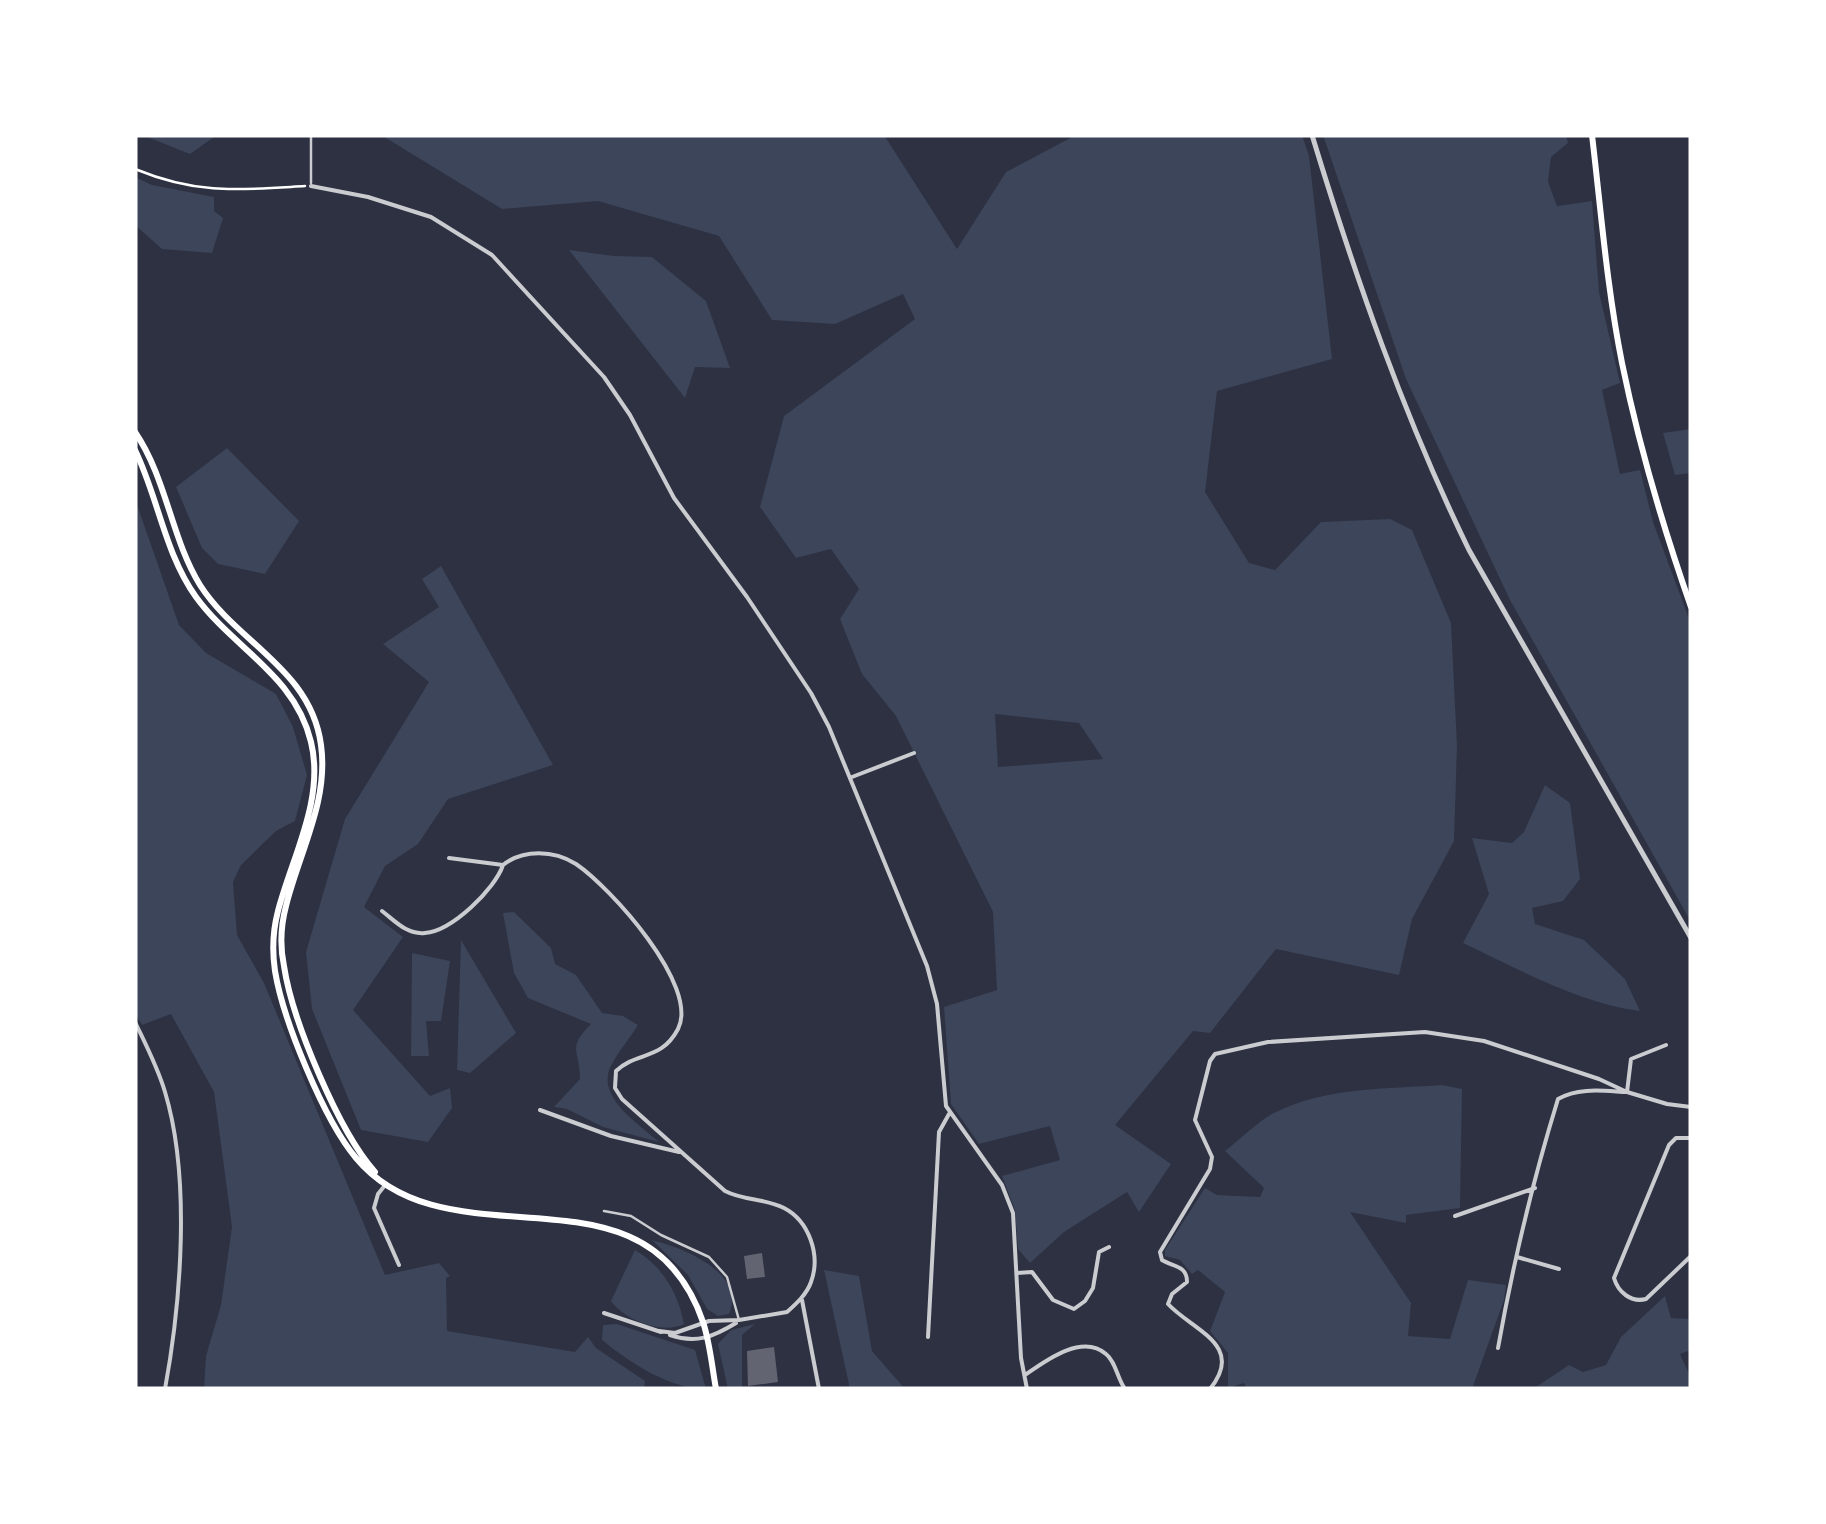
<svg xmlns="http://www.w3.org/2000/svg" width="1826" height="1524" viewBox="0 0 1826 1524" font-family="'Source Sans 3',sans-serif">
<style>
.green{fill:#3c4559;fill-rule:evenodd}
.building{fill:#626471}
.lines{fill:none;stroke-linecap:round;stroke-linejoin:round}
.path{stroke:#fff;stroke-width:2.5}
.service{stroke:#caccd0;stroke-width:2.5}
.minor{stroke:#caccd0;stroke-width:4}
.tertiary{stroke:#caccd0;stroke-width:5}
.primary{stroke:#fff;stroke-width:6}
</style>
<rect width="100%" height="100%" fill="#2d3142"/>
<!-- green -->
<path class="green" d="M142,135H217L190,154Z
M381,135H884L957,249L1006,172L1076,135H1302L1309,156L1332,359L1217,391L1205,492L1249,563L1275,570L1321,522L1390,519L1412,530L1451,623L1457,746L1454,841L1412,919L1399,975L1276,949L1210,1033L1193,1031L1115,1125L1171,1164L1139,1212L1127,1192L1064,1232L1030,1263L1018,1249L1015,1210L1002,1176L1060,1160L1050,1126L979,1144L951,1104L944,1007L997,990L993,912L896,716L862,674L840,619L859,589L831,549L796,558L760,507L784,416L915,319L903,294L835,324L772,320L719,236L598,201L502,209ZM995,714L1079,723L1103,759L998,767Z
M1323,135H1566L1568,143L1551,157L1548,182L1557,206L1592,201L1599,292L1620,383L1602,390L1620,474L1640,470L1653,522L1691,624V922L1510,600L1406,379Z
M135,177L152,185L214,197V211L223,218L212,253L162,249L135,225Z
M569,250L614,256L652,257L706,301L730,368L695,367L685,398Z
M1691,429V473L1675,475L1663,433Z
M227,448L299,521L265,574L218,564L202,548L176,487Z
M135,499L179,625L206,653L276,694L293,727L307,775L295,821L276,831L241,865L233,882L237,935L264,983L385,1275L439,1263L450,1276L446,1278L447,1331L575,1352L588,1337L596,1348L645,1381L644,1389H204L206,1356L221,1305L232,1227L214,1092L171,1014L142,1025L135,1013Z
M441,566L553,765L448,799L418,844L385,866L364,907L403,937L353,1010L430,1096L450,1088L452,1108L428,1142L361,1130L312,1009L306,952L345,819L429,682L383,644L439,607L422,579Z
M1545,785L1570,803L1580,879L1563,901L1532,908L1535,924L1584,940L1625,979L1640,1011C1579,1003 1518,969 1463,943L1489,894L1472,838L1512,843L1524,832Z
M514,912L551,948L555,964L576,975L602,1013L623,1016L638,1025C630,1038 618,1052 611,1066C595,1097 639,1124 659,1142L603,1127L567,1109L554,1107L580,1079C580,1050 566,1049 591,1024L528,998L514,973L503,913Z
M461,940L516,1033L470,1073L457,1070Z
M412,953L450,961L441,1021H426L429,1056H411Z
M1442,1085L1462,1089L1460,1208L1406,1215V1223L1350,1212L1411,1303L1408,1336L1450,1339L1468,1280L1506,1285L1504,1300L1472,1389H1247L1244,1383L1228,1388V1353L1210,1331L1225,1292L1198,1270L1192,1274L1180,1260L1165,1256V1250L1205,1188L1217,1195L1260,1197L1264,1188L1225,1151C1241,1139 1257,1122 1274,1113C1325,1087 1387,1089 1442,1085Z
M652,1240C683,1248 746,1272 729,1314L718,1316L707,1309L688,1275Z
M635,1250C664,1267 679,1296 684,1324C663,1335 624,1320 611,1301Z
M824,1270L859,1276L872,1351L905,1389H850Z
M1665,1296L1671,1318L1691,1319V1350L1680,1354L1691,1378V1389H1533L1569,1365L1583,1372L1606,1365L1621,1337Z
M617,1324L695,1350L706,1389C670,1389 630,1363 602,1340L603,1325Z
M755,1324L742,1335V1389H728L718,1344L731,1330Z"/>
<!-- building -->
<path class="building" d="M762,1253L765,1277L747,1279L744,1256Z
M774,1347L778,1382L748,1386L747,1351Z"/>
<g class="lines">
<!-- path -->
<path class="path" d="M135,169C198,195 239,190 305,186"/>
<!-- service -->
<path class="service" d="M311,135V183
M604,1211L631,1216L661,1235L709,1257L727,1277L739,1320"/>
<!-- minor -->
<path class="minor" d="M311,186L368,197L431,217L492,255L604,377L630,415L674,498L747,597L811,693L829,727L927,966L937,1004L946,1106L1002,1185L1013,1213L1021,1358L1027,1389
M852,777L914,753
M449,858L503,865C523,849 554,850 576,864C610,887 700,986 678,1029C661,1061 637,1051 616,1071L615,1088L622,1099L725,1191C744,1201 765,1198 784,1208C809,1221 821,1255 811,1282C807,1294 796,1304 787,1312L739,1320L709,1321L675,1333L659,1331
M382,911C395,921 407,935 425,933C452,931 495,889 503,865
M135,1022C146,1045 158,1068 165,1092C191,1178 181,1302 165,1389
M540,1110L611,1136L679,1152
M1691,1138H1676L1669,1145L1614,1278C1618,1292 1631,1303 1646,1299L1691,1256
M386,1184L378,1194L374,1208L399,1265
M1455,1216L1535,1188
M1517,1257L1559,1269
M1017,1273L1032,1272L1053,1300L1074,1309L1085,1301L1093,1288L1099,1252L1109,1247
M802,1300L819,1389
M604,1313L661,1332
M670,1335C696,1344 713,1337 736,1323
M928,1337L939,1132L949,1114
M1498,1348C1513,1264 1533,1180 1558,1099C1579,1087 1604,1091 1627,1092L1631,1059L1666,1045
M1025,1375C1045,1361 1082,1333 1106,1354C1116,1362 1117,1378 1125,1389
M1210,1389C1246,1345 1192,1330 1168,1304L1172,1294L1187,1282C1187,1265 1173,1267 1162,1260L1160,1252L1210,1169L1212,1157L1195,1120L1210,1061L1215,1054L1268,1042L1425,1032L1484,1041L1599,1079L1627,1092L1667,1104L1691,1107"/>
<!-- tertiary -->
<path class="tertiary" d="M1312,135C1355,276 1404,417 1469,550L1691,938"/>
<!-- primary -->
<path class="primary" d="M1592,135C1601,211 1607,288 1622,363C1639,446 1663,527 1691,607
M135,432C167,479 171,538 200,585C237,643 311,669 321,745C329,801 299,853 286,906C281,925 280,947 284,966C292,1020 339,1132 375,1172
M135,450C158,497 165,554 196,597C234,649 295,675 311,742C325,799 292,857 278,911C273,930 272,951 275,971C283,1020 324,1120 356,1158C450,1271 645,1152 703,1322C710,1343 712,1367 716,1389"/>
</g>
<!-- border -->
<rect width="1826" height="1524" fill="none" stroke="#ffffff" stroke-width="275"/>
</svg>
